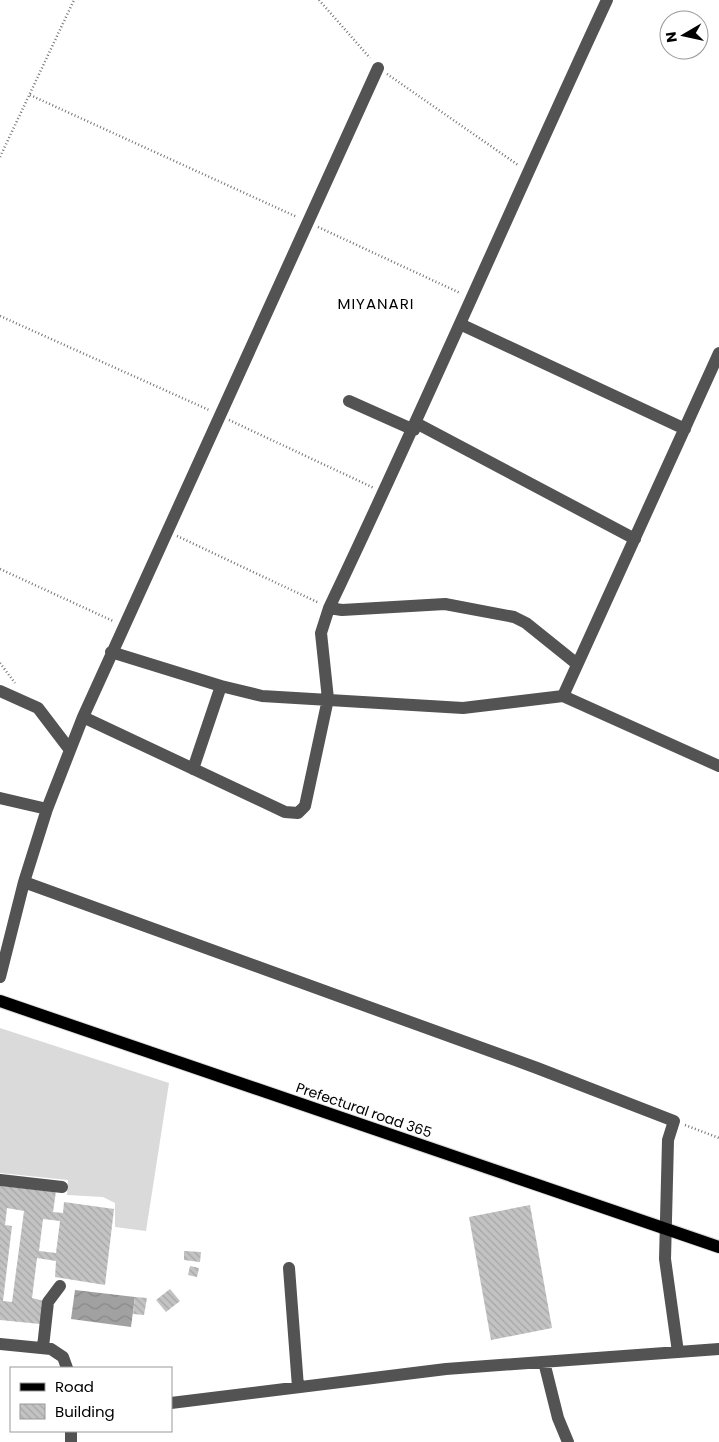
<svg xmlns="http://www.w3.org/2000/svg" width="719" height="1442" viewBox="0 0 719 1442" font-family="Poppins,sans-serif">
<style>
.pitch{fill:#dadada}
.water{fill:url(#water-waves)}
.building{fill:url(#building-back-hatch);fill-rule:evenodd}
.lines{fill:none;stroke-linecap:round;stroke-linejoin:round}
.major-casing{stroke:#dbdbdb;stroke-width:14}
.path{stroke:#757575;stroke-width:2.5;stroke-dasharray:1 2.5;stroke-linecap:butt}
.minor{stroke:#535353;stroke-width:12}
.major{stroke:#000;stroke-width:12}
.labels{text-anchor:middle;stroke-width:4.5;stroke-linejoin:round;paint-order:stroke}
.street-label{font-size:14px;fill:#000;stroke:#fff}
.neighbourhood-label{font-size:15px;letter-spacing:1px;fill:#000;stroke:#fff}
</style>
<defs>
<pattern id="water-waves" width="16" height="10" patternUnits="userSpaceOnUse" patternTransform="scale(1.25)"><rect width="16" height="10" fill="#a1a1a1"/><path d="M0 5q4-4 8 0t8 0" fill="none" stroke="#898989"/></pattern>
<pattern id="building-back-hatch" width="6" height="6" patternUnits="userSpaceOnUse" patternTransform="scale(1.25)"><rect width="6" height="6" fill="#c3c3c3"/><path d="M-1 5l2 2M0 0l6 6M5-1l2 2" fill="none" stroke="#a6a6a6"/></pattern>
</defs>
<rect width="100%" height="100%" fill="#fff"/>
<!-- pitch -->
<path class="pitch" d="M0,1028L169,1083L146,1231L115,1227V1203L103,1197L67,1195L68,1180L0,1173Z"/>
<!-- water -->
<path class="water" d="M75,1290L135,1297L131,1327L71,1319Z"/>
<!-- building -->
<path class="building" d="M0,1186L56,1191L53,1212L63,1213L64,1202L114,1209L105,1285L55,1277L56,1261L37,1258L32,1298L44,1301L40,1324L0,1320ZM7,1208L24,1211L12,1302L3,1301L12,1226L5,1225ZM43,1219L60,1221L56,1253L39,1251Z
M530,1205L552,1328L491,1340L469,1217Z
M184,1251L201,1252L200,1262L184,1260Z
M190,1266L199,1268L197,1277L188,1275Z
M170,1289L180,1301L166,1312L156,1300Z
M135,1297L147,1298L144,1315L133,1314Z"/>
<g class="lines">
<defs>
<path id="major" d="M0,1001L719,1247"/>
</defs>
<!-- major casing -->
<use href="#major" class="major-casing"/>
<!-- path -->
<path class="path" d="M319,0L370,58
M387,74L518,165
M30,95L297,217
M0,157L74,0
M318,227L460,293
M0,316L209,410
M229,420L374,488
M177,536L319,603
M0,569L113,621
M0,663L15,683
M685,1125L719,1138"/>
<!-- minor -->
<path class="minor" d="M460,324L685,429
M349,401L414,430
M416,423L635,539
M329,608L342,610L445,604L514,617L526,623L577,664
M111,652L221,686L262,696L463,708L563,696L719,766
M0,691L38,708L70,750
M563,696L719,353
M83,717L285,812L298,813L305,806L328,699L321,633L329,608C425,407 513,202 607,0
M193,769L221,686
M0,798L47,809
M24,882L537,1068L674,1121L668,1140L665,1259L678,1352
M0,977L24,882L47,809L83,717L378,68
M0,1180L62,1187
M289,1268L298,1387
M0,1344L51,1349L63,1357L67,1368
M43,1347L48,1302L60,1286
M544,1362L558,1418L568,1442
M171,1403L446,1369L719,1349
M71,1431V1442"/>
<!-- major -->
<use href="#major" class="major"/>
</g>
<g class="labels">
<!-- street labels -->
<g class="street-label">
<text transform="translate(364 1110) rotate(19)" y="5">Prefectural road 365</text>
</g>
<!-- neighbourhood labels -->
<g class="neighbourhood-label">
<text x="376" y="309">MIYANARI</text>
</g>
</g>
<!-- legend -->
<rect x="10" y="1367" width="162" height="65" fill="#ffffff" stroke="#999999"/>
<rect x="20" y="1383" width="25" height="8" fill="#000000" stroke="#999999"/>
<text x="55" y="1392" font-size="15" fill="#000000">Road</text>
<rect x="20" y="1404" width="25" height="15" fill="url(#building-back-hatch)" stroke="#999999"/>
<text x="55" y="1417" font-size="15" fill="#000000">Building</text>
<!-- north arrow -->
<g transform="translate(684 35) rotate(261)"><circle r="24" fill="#ffffff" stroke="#999999"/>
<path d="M0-4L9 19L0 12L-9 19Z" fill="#000000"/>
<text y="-8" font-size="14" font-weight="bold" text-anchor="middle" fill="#000000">N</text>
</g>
</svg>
